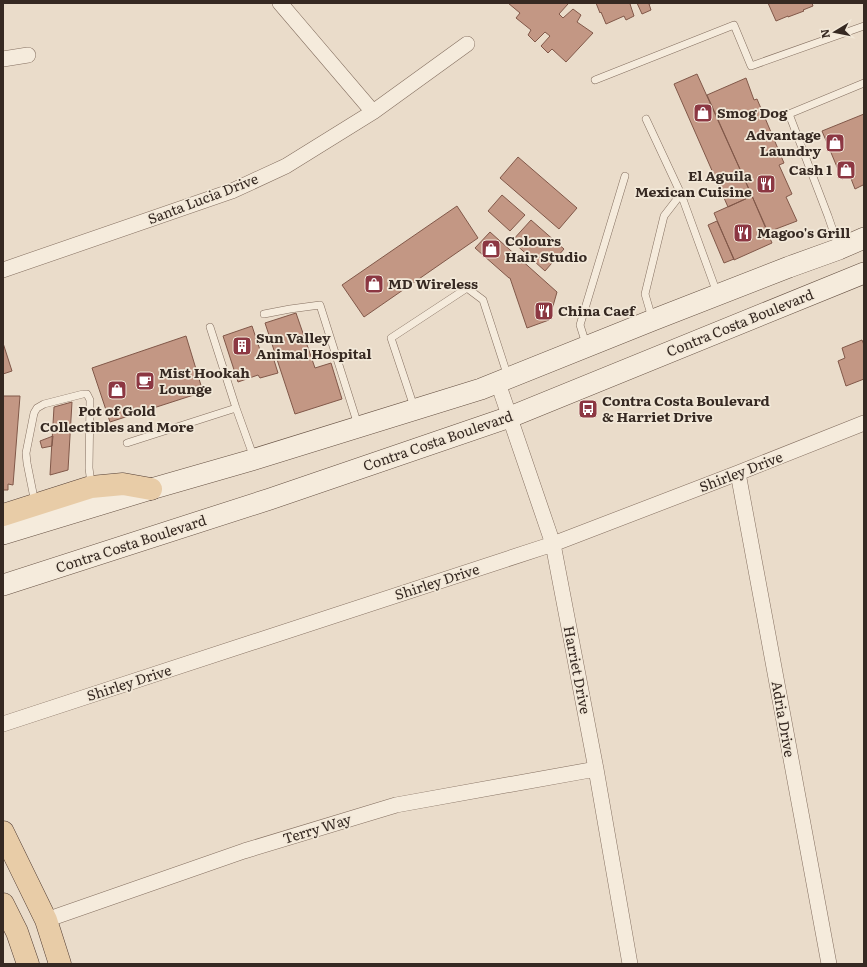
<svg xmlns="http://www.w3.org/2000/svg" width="867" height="967" viewBox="0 0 867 967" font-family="Literata,serif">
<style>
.building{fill:#c39784;stroke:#815849}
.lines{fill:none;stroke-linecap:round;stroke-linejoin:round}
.lane-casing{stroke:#846f60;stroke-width:8}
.street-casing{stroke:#846f60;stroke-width:16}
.secondary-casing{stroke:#665143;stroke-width:22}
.primary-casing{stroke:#533e34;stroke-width:23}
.lane{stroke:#f5ebdc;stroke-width:7}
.street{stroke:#f5ebdc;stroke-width:15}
.secondary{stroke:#f5ebdc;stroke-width:21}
.primary{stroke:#e8cca7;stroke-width:22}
.labels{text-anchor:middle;stroke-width:3.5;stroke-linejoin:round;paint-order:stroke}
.poi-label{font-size:14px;font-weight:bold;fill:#362922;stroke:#f2e8d8;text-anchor:start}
.street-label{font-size:14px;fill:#362922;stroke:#f2e8d8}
</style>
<rect width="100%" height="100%" fill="#eadcca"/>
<!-- building -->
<path class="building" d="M508,3H567L568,4L559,14L563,18L573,9L581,15L577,22L593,33L566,62L552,49L548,53L541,46L550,36L545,32L535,42L528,35L531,30L516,18L520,13Z
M596,3H633L630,4L634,16L626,20L624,16L606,24L601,12L600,13Z
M637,3H653L649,4L651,10L642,14Z
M768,3H812L813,6L803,10L804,11L788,17V16L776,21Z
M697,74L752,196L728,207L674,84Z
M746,78L754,100L757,99L784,163L779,165L792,194L786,197L797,221L768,232L707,95Z
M864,114V187L863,185L855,189L850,176L842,179L822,131Z
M518,157L577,208L559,229L500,178Z
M502,195L525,215L510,231L488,211Z
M752,196L772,243L734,260L714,213Z
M457,206L478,238L364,317L342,285Z
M531,220L564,249L545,271L512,241Z
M717,221L734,259L724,263L708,225Z
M490,232L557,292L549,320L527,328L510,278H509L475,248Z
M296,313L315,368L331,363L342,399L295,414L265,323Z
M252,326L262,356H265L266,360L273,357L278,373L260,378L258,375L238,382L223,336Z
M186,336L203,392L110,422L92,368Z
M862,340L864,345V379L846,386L838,361L845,358L842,348Z
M3,343L12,371L3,374Z
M3,396H20L13,485L8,484V490H3Z
M72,402L68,470L50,475L54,407Z
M53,436L52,446L42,448L40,441Z"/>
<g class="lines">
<defs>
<path id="lane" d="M595,80L734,25L751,66L864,26
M646,119L681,194L717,293
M839,248L828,216L789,114L864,83
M264,314L290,309L320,305L358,425
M652,318L645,294L664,216L681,194
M210,327L236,408L254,458
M586,344L580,325L625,176
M414,407L391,338L467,288L483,300L508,377
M127,443L236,408
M35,503L27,463L26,453L34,413L37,408L44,404L83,394H87L90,400L89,468L91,484"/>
<path id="street" d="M280,3L373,112
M3,59L28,55
M3,270L232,191L286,166L373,112L467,44
M498,383L553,544L596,769L630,964
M738,473L829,964
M3,724L553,544L738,473L864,423
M46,920L244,851L396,805L596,769"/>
<path id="secondary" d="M3,534L151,489L252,460L481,389L653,320L789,267L839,249L864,238
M3,585L270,499L510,417L864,273"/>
<path id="primary" d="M3,515L91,487L123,484L151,489
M3,832L46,920L60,964
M3,904L17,932L28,964"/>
</defs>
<!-- lane casing -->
<use href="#lane" class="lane-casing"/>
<!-- street casing -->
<use href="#street" class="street-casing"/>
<!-- secondary casing -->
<use href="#secondary" class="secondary-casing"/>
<!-- primary casing -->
<use href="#primary" class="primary-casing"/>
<!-- lane -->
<use href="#lane" class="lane"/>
<!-- street -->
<use href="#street" class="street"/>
<!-- secondary -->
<use href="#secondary" class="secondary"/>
<!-- primary -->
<use href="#primary" class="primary"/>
</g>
<!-- icons -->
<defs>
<symbol id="shop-square" viewBox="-11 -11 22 22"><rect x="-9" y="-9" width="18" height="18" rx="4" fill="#8c3742" stroke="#f2e8d8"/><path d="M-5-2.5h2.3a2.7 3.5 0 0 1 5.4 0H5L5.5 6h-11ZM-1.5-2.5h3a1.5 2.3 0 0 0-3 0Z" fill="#fff"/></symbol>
<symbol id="restaurant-square" viewBox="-11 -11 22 22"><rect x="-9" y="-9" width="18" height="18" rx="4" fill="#8c3742" stroke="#f2e8d8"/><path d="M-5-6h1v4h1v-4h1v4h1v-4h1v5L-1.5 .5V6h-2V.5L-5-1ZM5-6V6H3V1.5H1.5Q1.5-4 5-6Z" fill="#fff"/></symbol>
<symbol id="building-square" viewBox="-11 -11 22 22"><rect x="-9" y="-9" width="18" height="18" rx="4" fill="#8c3742" stroke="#f2e8d8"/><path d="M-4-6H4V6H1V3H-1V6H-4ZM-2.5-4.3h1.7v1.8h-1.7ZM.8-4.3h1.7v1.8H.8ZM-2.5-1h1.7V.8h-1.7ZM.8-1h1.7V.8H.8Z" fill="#fff"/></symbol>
<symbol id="cafe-square" viewBox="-11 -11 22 22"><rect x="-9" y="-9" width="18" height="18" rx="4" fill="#8c3742" stroke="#f2e8d8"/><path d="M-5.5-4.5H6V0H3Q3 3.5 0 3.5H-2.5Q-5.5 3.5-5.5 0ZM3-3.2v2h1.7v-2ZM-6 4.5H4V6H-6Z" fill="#fff"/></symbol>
<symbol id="bus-square" viewBox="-11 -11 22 22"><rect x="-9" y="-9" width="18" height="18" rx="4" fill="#8c3742" stroke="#f2e8d8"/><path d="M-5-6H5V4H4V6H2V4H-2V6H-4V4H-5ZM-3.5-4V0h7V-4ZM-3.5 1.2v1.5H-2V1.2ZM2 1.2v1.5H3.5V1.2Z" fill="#fff"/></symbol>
</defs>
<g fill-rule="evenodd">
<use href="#shop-square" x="692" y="102" width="22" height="22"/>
<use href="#shop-square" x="824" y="132" width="22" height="22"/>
<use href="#shop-square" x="835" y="159" width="22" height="22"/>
<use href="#restaurant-square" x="755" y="173" width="22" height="22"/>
<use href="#restaurant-square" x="732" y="222" width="22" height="22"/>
<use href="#shop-square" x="480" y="238" width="22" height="22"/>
<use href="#shop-square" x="363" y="273" width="22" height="22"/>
<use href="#restaurant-square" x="533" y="300" width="22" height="22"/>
<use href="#building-square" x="231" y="335" width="22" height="22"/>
<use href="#cafe-square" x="134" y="370" width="22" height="22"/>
<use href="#shop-square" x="106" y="379" width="22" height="22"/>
<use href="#bus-square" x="577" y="398" width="22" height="22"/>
</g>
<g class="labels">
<!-- poi labels -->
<g class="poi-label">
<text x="717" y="118">Smog Dog</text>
<text x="821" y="140" text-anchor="end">Advantage<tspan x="821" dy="16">Laundry</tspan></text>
<text x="832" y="175" text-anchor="end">Cash 1</text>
<text x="752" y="181" text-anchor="end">El Aguila<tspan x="752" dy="16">Mexican Cuisine</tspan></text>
<text x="757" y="238">Magoo's Grill</text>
<text x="505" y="246">Colours<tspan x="505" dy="16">Hair Studio</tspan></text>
<text x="388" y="289">MD Wireless</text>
<text x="558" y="316">China Caef</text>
<text x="256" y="343">Sun Valley<tspan x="256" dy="16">Animal Hospital</tspan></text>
<text x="159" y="378">Mist Hookah<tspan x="159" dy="16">Lounge</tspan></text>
<text x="602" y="406">Contra Costa Boulevard<tspan x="602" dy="16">&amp; Harriet Drive</tspan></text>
<text x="117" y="416" text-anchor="middle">Pot of Gold<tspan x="117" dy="16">Collectibles and More</tspan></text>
</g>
<!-- street labels -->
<g class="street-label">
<text transform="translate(203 199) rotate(-21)" y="5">Santa Lucia Drive</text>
<text transform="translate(740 323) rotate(-22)" y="5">Contra Costa Boulevard</text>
<text transform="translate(438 441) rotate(-19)" y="5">Contra Costa Boulevard</text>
<text transform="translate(741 472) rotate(-21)" y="5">Shirley Drive</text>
<text transform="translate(131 544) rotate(-18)" y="5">Contra Costa Boulevard</text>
<text transform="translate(437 582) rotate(-18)" y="5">Shirley Drive</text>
<text transform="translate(577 670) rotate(79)" y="5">Harriet Drive</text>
<text transform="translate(129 683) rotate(-18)" y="5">Shirley Drive</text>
<text transform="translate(783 719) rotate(80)" y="5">Adria Drive</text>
<text transform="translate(317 829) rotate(-17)" y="5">Terry Way</text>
</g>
</g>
<!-- border -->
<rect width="867" height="967" fill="none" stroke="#362922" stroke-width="8"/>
<!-- north arrow -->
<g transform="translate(835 32) rotate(260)" stroke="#f2e8d8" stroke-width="3" paint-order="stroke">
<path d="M0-3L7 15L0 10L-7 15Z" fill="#362922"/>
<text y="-6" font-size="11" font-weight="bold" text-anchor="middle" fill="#362922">N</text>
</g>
</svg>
